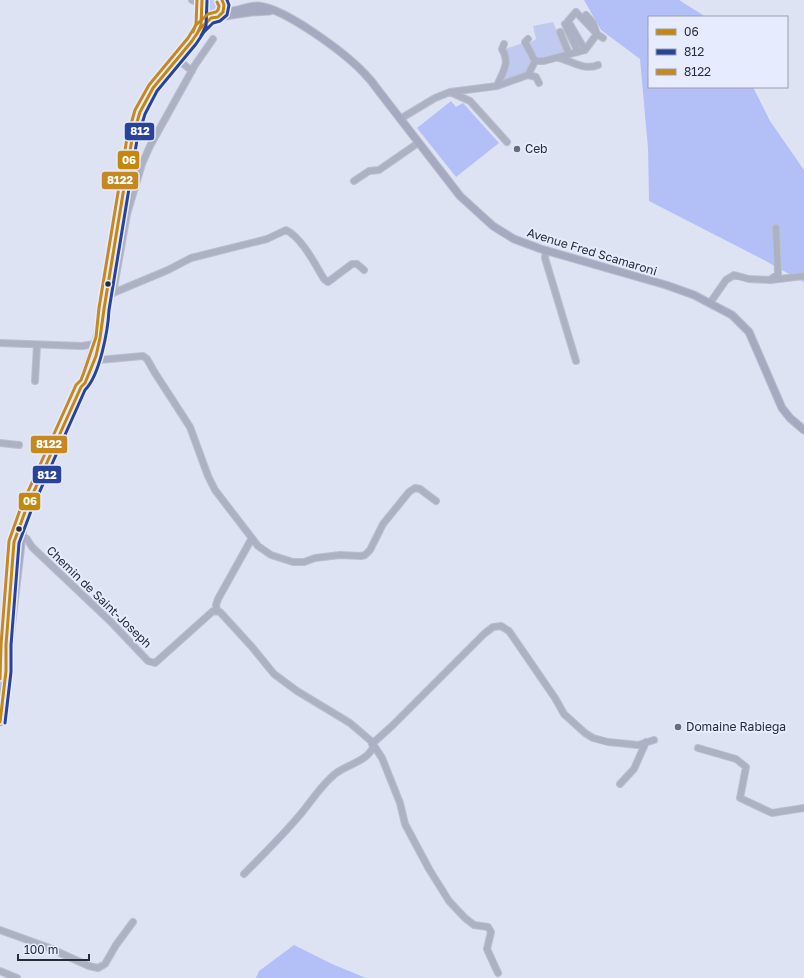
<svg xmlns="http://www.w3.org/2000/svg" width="804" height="978" viewBox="0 0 804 978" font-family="'Golos Text',sans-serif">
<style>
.green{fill:#c0c9f0}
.forest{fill:#b3bff7}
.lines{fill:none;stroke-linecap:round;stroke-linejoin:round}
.minor-casing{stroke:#bbbfcd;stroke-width:8}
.major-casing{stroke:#bbbfcd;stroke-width:9}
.minor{stroke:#acb1c4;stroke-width:6}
.major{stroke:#a6aac1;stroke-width:7}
.bus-1-casing{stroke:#e6ebfe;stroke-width:6}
.bus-2-casing{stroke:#e6ebfe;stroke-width:6}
.bus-3-casing{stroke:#e6ebfe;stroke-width:6}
.bus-1{stroke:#c4880e;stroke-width:3}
.bus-2{stroke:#29439b;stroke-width:3}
.bus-3{stroke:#c68821;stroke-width:3}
.poi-dot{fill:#686c79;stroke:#e6ebfe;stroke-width:1.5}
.bus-dot{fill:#292c37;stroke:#e6ebfe;stroke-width:1.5}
.labels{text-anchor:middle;stroke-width:4;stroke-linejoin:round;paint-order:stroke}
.poi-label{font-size:12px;fill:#292c37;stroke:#e6ebfe;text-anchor:start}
.street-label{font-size:12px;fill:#292c37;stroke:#e6ebfe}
.line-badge{stroke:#e6ebfe;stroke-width:1.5}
.badge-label{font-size:11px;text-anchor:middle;font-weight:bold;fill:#fff}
</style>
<rect width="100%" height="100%" fill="#dee3f4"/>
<!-- green -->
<path class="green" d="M206,0H218C224,8 218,16 209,14C204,10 202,5 206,0Z
M553,22L566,53L544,59H536L528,44L536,39L533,26Z
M523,43L532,61L527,73L500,84C506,70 512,64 505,49Z"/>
<!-- forest -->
<path class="forest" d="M584,0H679L706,17H649V87H753L770,121L804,170V282L762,259L649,201L648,148L640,59L601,30Z
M451,101L456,107L463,103L499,143L456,177L417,128Z
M294,945L332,964L366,978H256L259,971Z"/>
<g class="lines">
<defs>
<path id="minor" d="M192,0L201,4
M583,19L586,15L593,23L597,34L576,12L568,21L585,50
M565,24L578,52
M560,32L569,54
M528,39L525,42L535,61
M559,58C572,61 584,71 598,65
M177,59L192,71
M528,75L536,77L539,83
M497,86C502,72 511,64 502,49L504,44
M450,92L470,101L507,142
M400,119L435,98L450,92L497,86L528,75L535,61H544L585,50L597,34L603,38
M354,181L369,171L379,170L418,143
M546,250L545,258L576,361
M771,280L804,276
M113,293L127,214L142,164L150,146L195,65L213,39
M107,294L113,293L168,270L191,258L267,239L286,230C302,238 315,264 324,279L328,282L352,264H357L364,270
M710,303L726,280L734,275L749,279L770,280L778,274L776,228
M0,343L82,346L95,344L97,346
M93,352L96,358L99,360L143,356L147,359L155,373L190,427L208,476L215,490L258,546L271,555L293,562H304L315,558L340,555L361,556L365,555L370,550L383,524L409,492L415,488L420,489L436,501
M35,381L37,345
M0,443L19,445
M20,534L27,539L32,547L109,620L148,661L155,663L213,611L220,612L252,647L274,674L297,691L350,723L371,741L382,758L400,803L405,824L429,869L449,901L465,918L474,925L488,927L491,932L487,949L498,973
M217,611L216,605L218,599L252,538
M0,643L10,645
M372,744L393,725L484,634L493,627L501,626L509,631L555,698L564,714L585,733L593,738L608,742L638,745L654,740
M698,748L736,759L746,767L740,798L772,813L804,808
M620,784L634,769L646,742
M244,874C263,855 282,836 299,816C311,802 321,785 335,774C347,764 368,762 374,745
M0,930L47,947L89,966L98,968L105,964L116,945L133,922
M0,971L17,978"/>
<path id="major" d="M202,0C199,8 202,16 211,18L252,12L270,11
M224,5L228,10L232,11C241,10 250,5 259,6C286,9 345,53 364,73C369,78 374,84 378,90L460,196L493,226L514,239L541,249L666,285L694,295L732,315L749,332L782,408L790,418L804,430
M104,314L126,175L136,123L146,99L153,88L192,41L200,29L211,18
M8,621L14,542L22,519
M0,722L23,527L29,504L81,387L95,344L104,309"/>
</defs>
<!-- minor casing -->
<use href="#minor" class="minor-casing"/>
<!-- major casing -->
<use href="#major" class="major-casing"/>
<!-- minor -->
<use href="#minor" class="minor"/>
<!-- major -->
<use href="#major" class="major"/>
<defs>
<path id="bus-1" d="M197,34L201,25L202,0
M0,722L6,671V645L14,542L26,509L81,387L85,383L96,356L100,338L104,309L132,139L140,112L153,88L192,41L200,29L211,18L218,17L223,12L224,5L222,0"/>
<path id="bus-2" d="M201,36L206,26L207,1
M5,723L11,672V645L19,543L31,511L85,390C100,375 108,330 109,310L137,140L145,114L157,91L196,44L204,32L213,23L220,21L227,15L229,5L227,0"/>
<path id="bus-3" d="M193,32L196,24L197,0
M0,679L1,645L9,541L21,507L76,385L81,380L84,372L96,337L99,308L127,138L135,110L149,85L188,38L196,25L208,14L216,12L218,10L219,6L217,2"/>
</defs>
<!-- bus-1 casing -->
<use href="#bus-1" class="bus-1-casing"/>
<!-- bus-2 casing -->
<use href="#bus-2" class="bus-2-casing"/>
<!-- bus-3 casing -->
<use href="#bus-3" class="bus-3-casing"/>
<!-- bus-1 -->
<use href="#bus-1" class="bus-1"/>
<!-- bus-2 -->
<use href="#bus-2" class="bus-2"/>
<!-- bus-3 -->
<use href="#bus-3" class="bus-3"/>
</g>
<!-- markers -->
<g class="poi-dot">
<circle cx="517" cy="149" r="4"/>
<circle cx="678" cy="727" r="4"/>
</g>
<g class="bus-dot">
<circle cx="108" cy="284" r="3.5"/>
<circle cx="19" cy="529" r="3.5"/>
</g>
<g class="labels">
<!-- poi labels -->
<g class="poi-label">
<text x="525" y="153">Ceb</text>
<text x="686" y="731">Domaine Rabiega</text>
</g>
<!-- street labels -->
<g class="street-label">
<text transform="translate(592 252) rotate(17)" y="4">Avenue Fred Scamaroni</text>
<text transform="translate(99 597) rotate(44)" y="4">Chemin de Saint-Joseph</text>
</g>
</g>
<g class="line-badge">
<rect x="124" y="122" width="31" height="19" rx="4" fill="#29439b"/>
<rect x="117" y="150" width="23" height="20" rx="4" fill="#c4880e"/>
<rect x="101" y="171" width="38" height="19" rx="4" fill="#c68821"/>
<rect x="30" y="435" width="38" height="19" rx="4" fill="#c68821"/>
<rect x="32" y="465" width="30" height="19" rx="4" fill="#29439b"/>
<rect x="18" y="492" width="23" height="19" rx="4" fill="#c4880e"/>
</g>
<g class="badge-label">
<text x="140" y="135">812</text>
<text x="129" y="164">06</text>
<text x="120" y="184">8122</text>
<text x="49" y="448">8122</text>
<text x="47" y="479">812</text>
<text x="30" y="505">06</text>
</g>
<!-- legend -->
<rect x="648" y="16" width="140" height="72" fill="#e6ebfe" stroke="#9a9fae"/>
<rect x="656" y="29" width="20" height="6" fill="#c4880e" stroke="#9a9fae"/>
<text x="684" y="36" font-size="12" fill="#292c37">06</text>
<rect x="656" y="49" width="20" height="6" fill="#29439b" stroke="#9a9fae"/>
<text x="684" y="56" font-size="12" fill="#292c37">812</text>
<rect x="656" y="69" width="20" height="6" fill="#c68821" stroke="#9a9fae"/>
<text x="684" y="76" font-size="12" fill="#292c37">8122</text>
<!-- scale -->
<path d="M18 954v6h71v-6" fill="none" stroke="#292c37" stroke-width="2"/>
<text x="24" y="954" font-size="12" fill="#292c37" stroke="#e6ebfe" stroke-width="3" paint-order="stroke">100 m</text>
</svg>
